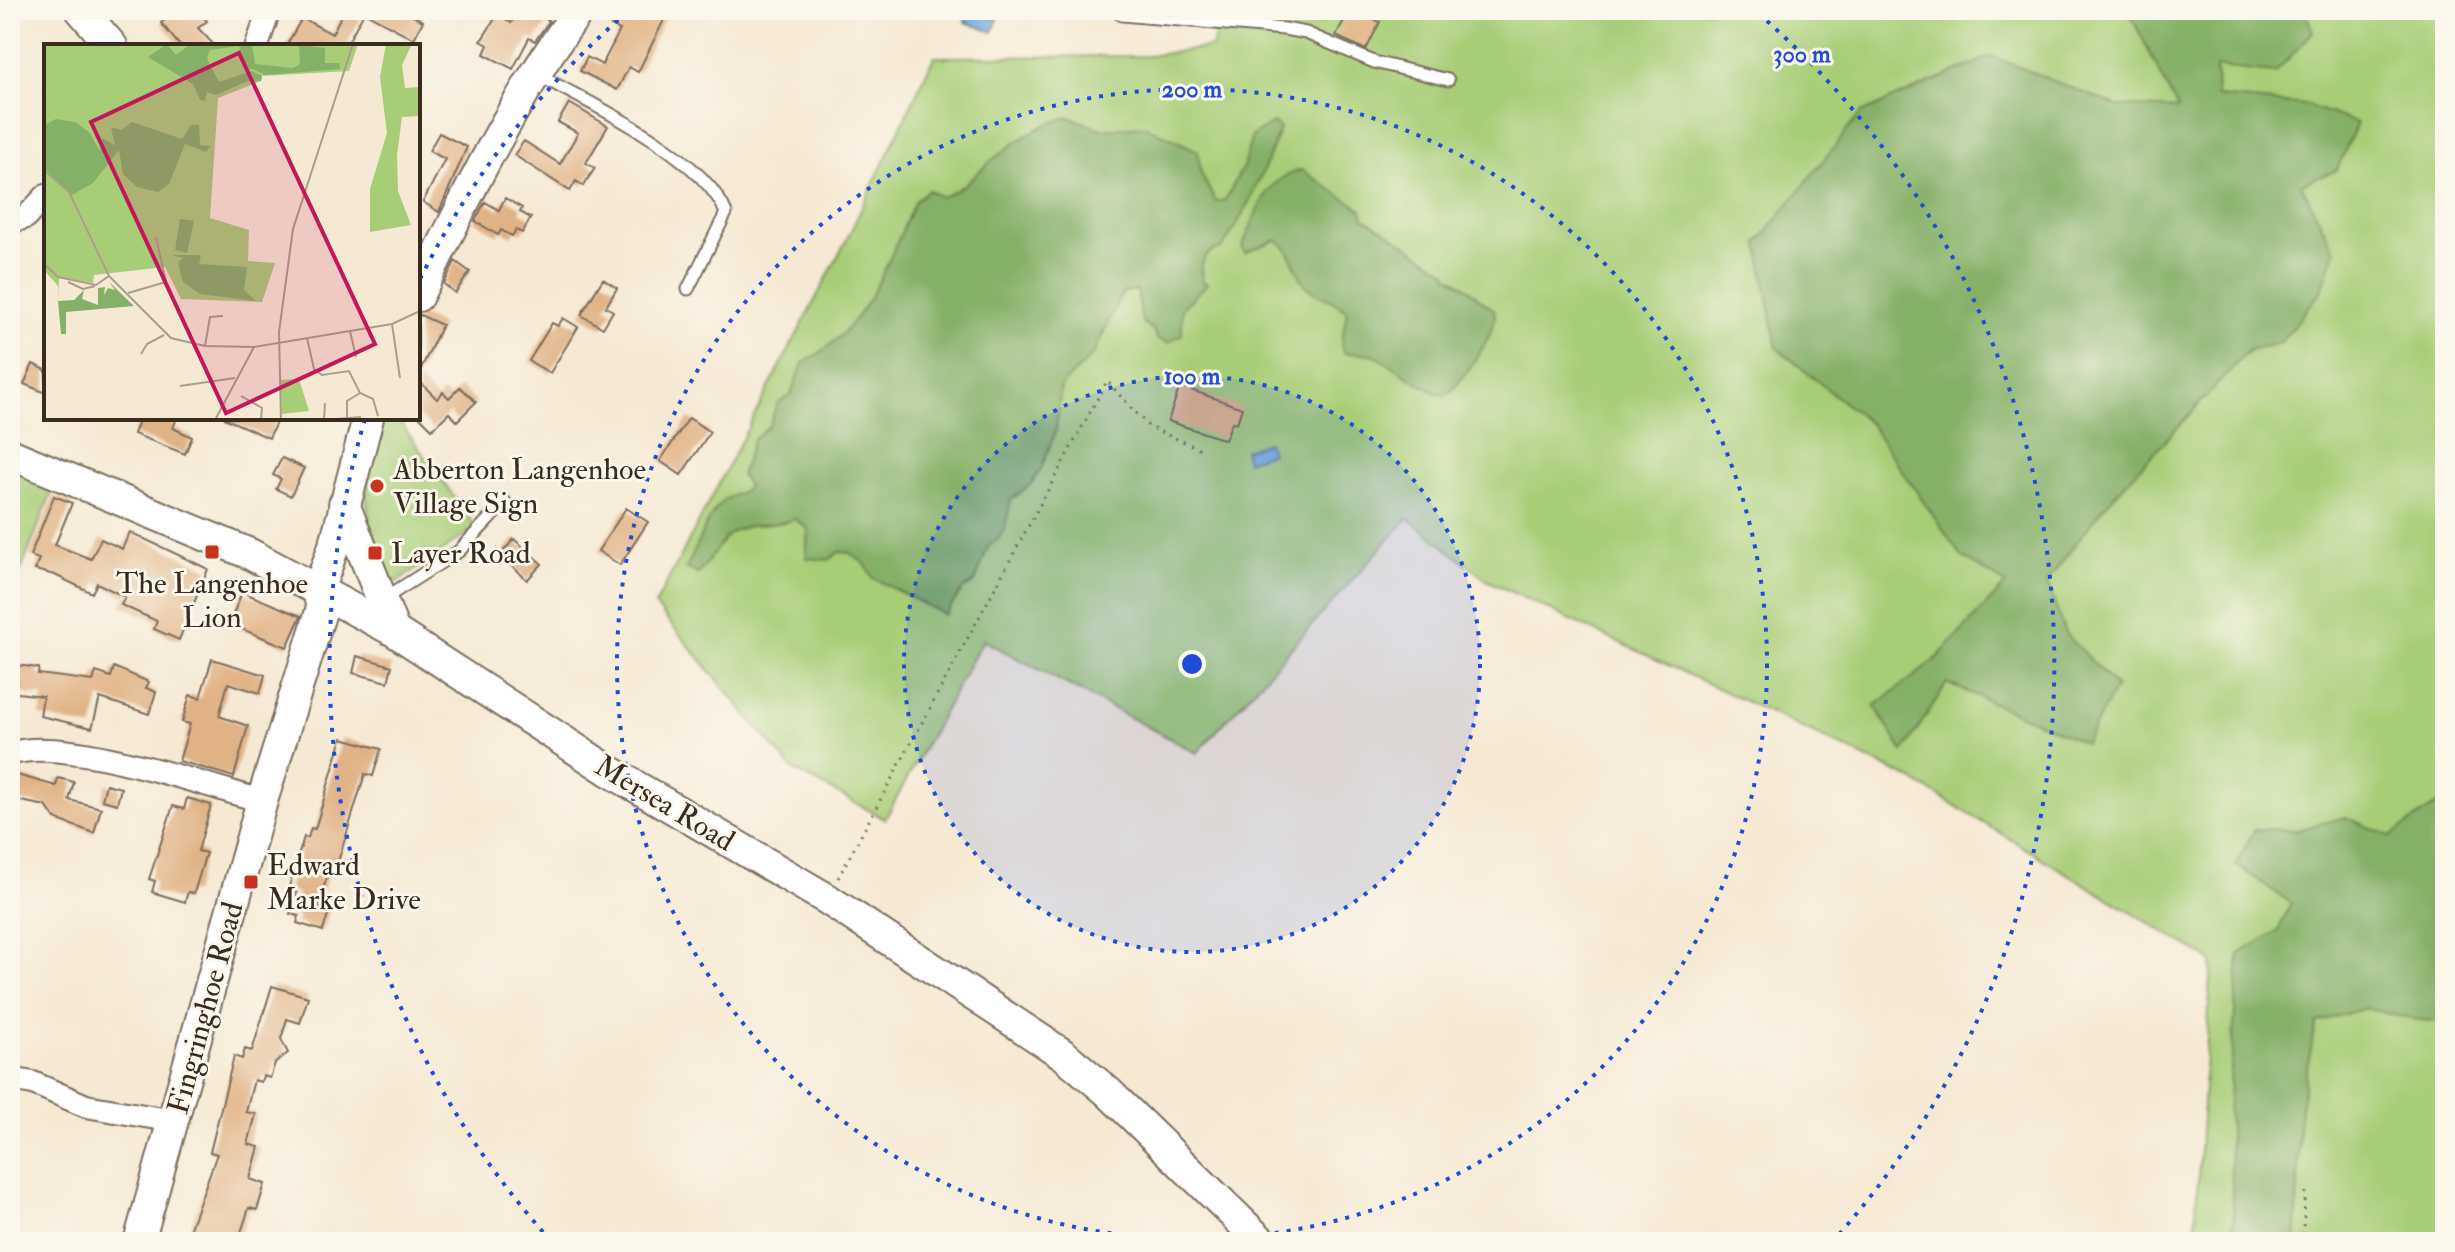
<svg xmlns="http://www.w3.org/2000/svg" width="2455" height="1252" viewBox="0 0 2455 1252" font-family="'IM FELL Double Pica',serif">
<style>
.green{fill:#a7cd77;stroke:#717c4a;stroke-width:2}
.forest{fill:#85b068;stroke:#606d43;stroke-width:2}
.water{fill:#70a7de;stroke:#56687e;stroke-width:2}
.building{fill:#e1b285}
.lines{fill:none;stroke-linecap:round;stroke-linejoin:round}
.lane-casing{stroke:#7c6d5e;stroke-width:15}
.street-casing{stroke:#7c6d5e;stroke-width:26}
.secondary-casing{stroke:#7c6d5e;stroke-width:34}
.path{stroke:#7c6d5e;stroke-width:3;stroke-dasharray:2 6;stroke-linecap:butt}
.lane{stroke:#fff;stroke-width:11}
.street{stroke:#fff;stroke-width:22}
.secondary{stroke:#fff;stroke-width:30}
.ring{fill:none;stroke:#1d4ed8;stroke-width:4;stroke-dasharray:4 8}
.poi-dot{fill:#c8321e;stroke:#fbf7ec;stroke-width:3}
.labels{text-anchor:middle;stroke-width:6;stroke-linejoin:round;paint-order:stroke}
.poi-label{font-size:30px;fill:#3b2a1e;stroke:#fbf7ec;text-anchor:start}
.street-label{font-size:30px;fill:#3b2a1e;stroke:#fbf7ec}
.inset-road{fill:none;stroke:#ab9d8b;stroke-width:2}
.view{fill:#c2185b;fill-opacity:0.15;stroke:#c2185b;stroke-width:4}
.inset-edge{fill:none;stroke:#3b2a1e;stroke-width:4}
.centre{fill:#1d4ed8;stroke:#fbf7ec;stroke-width:4}
.ring-label{font-size:24px;text-anchor:middle;font-weight:bold;fill:#1d4ed8;stroke:#fbf7ec;stroke-width:6;stroke-linejoin:round;paint-order:stroke}
</style>
<rect width="100%" height="100%" fill="#fbf7ec"/>
<filter id="ink" filterUnits="userSpaceOnUse"><feTurbulence type="fractalNoise" baseFrequency=".0125" numOctaves="2"/><feDisplacementMap in="SourceGraphic" scale="16" xChannelSelector="R" yChannelSelector="G"/><feConvolveMatrix kernelMatrix="1 2 1 2 8 2 1 2 1" color-interpolation-filters="sRGB"/></filter>
<filter id="wash" filterUnits="userSpaceOnUse"><feTurbulence type="fractalNoise" baseFrequency=".006" numOctaves="4" result="noise"/><feDisplacementMap in="SourceGraphic" scale="32" xChannelSelector="R" yChannelSelector="G"/><feGaussianBlur stdDeviation="1.8" result="paint"/><feColorMatrix in="noise" values="0 0 0 0 0 0 0 0 0 0 0 0 0 0 0 0 0 1.4 0 .05"/><feComposite in="paint" operator="in"/></filter>
<g filter="url(#wash)">
<rect width="100%" height="100%" fill="#f6e9d4"/>
<!-- green -->
<path class="green" d="M1222,10H2445V1242H2194L2212,961L1909,778L1488,581L1408,518L1197,753L983,640L885,819L792,769L655,605L846,241L934,57L1148,56L1212,47Z
M382,418H397L476,527L398,582L392,580C361,504 359,497 382,418Z
M10,462L56,481L10,599Z"/>
<!-- forest -->
<path class="forest" d="M2128,10H2305L2313,32L2275,73L2216,67L2217,97L2307,105L2357,123L2337,170L2301,184L2335,251L2322,290L2280,343L2249,350L2102,509L2047,582L2065,633L2116,687L2085,743L1947,683L1903,752L1875,706L1934,661L2006,584L1961,556L1870,424L1777,348L1758,243L1861,113L1991,56L2117,106L2178,109Z
M1069,117L1101,129L1145,126L1198,151L1201,174L1216,202L1225,200L1243,167L1252,136L1273,123L1280,128C1265,169 1247,212 1222,248C1203,252 1198,265 1203,282L1208,283L1182,308V334L1168,343L1157,339L1153,330L1142,322L1137,290L1122,293L1093,355L1061,386L1056,430L1041,469L1032,483L1011,500L1005,528L998,540L989,545L975,582L963,589L945,615L873,578L865,564L850,553L839,552L829,560L806,558L808,529L795,519C774,528 752,520 731,533C718,542 710,562 698,574L686,568C699,546 704,520 722,502C730,494 741,496 748,486L741,475L753,440L769,426L777,404L791,394L803,363C866,331 887,263 915,201L928,190L941,197C964,189 974,175 992,160C1013,143 1042,123 1069,117Z
M1302,170L1362,210L1364,218C1394,235 1418,254 1447,271L1448,276C1468,284 1476,299 1494,309C1501,329 1462,381 1447,395L1436,393L1372,354L1344,353L1341,345L1347,311C1336,300 1312,295 1304,283C1294,269 1292,247 1276,240L1245,253L1242,247C1257,215 1263,178 1302,170Z
M2445,799V1022L2410,1019L2366,1008L2317,1022C2309,1059 2300,1097 2299,1135C2297,1171 2299,1206 2295,1242H2223L2234,1221L2228,1113L2239,954L2278,931L2291,903L2236,865L2255,829L2297,830L2345,817L2390,836Z"/>
<!-- water -->
<path class="water" d="M969,10L998,19L993,32L965,22Z
M1268,442L1271,453L1247,461L1244,450Z"/>
<g id="blocks">
<!-- building -->
<path class="building" d="M177,10H198L207,21L198,28L215,46H180L161,23Z
M344,10H403L423,21L414,39L364,12L348,42L355,46H286L302,18L332,34Z
M518,10H531L549,21L535,41L529,38L513,69L484,54L488,45L481,41L498,14L511,23Z
M619,10L639,19L644,10H669L638,72L629,67L617,90L580,71L587,57L602,65L620,30L611,26Z
M1349,10H1357L1380,22L1366,50L1336,36Z
M569,103L608,126L586,163L595,168L583,186L576,181L570,191L514,155L524,141L560,164L578,133L558,122Z
M439,133L467,147L439,212L423,202L445,159L429,151Z
M505,198L522,208L520,212L531,218L522,233L516,230L512,236L501,230L498,235L475,221L485,202L499,210Z
M455,261L470,272L455,293L444,284Z
M603,279L617,288L606,307L613,311L603,328L581,315Z
M418,314L442,325L418,375Z
M563,318L578,327L550,373L529,361L552,323L558,326Z
M33,364L46,370V393L24,384Z
M418,380L437,399L443,392L449,398L460,387L476,402L457,421L449,413L432,429L418,415Z
M1180,386L1242,408L1237,423L1232,422L1225,440L1168,421Z
M140,418H177L173,428L192,437L185,454L134,434Z
M224,418H278L269,438Z
M689,418L710,432L681,475L660,461Z
M282,458L304,468L291,496L276,489L281,479L273,475Z
M54,496L72,503L55,545L91,559L101,539L122,549L130,532L208,569L179,640L154,629L157,621L121,605L125,597L97,583L92,593L55,575L35,570L39,559L30,556Z
M626,508L648,522L620,565L598,551Z
M514,539L542,564L527,580L500,555Z
M242,592L301,616L287,647L229,624Z
M357,656L392,666L388,682L353,673Z
M212,659L265,675L260,693L228,683L219,716L248,726L234,777L179,761L190,724L182,722L190,695L200,698Z
M10,664L39,668L38,674L93,681L96,672L111,677L114,667L149,682L146,688L156,692L149,714L100,698L92,728L40,716L43,696L10,692Z
M342,738L381,749L373,776L365,774L337,865L332,863L323,889L318,908L329,911L323,931L297,923L299,916L290,914L297,893L288,890L304,837L308,838L311,828L315,829Z
M10,773L56,786L58,778L74,782L69,800L101,808L94,833L55,819L46,806L10,799Z
M106,784L121,788L117,804L102,800Z
M187,798L211,805L198,851L206,853L194,893L188,892L185,902L152,892L155,881L149,879L173,806L184,809Z
M272,986L308,997L300,1023L287,1019L281,1039L288,1053L275,1063L270,1078L263,1076L261,1082L254,1080L246,1112L256,1114L248,1144L259,1147L250,1179L265,1184L257,1210L249,1208L238,1242H185L217,1154L210,1152L234,1056L242,1059L245,1049L252,1051Z"/>
</g>
</g>
<g filter="url(#ink)">
<use href="#blocks" fill-opacity="0" stroke="#7c6d5e" stroke-width="2"/>
<g class="lines">
<defs>
<path id="lane" d="M1114,10L1122,15L1284,29L1306,33L1374,62L1448,80
M538,75C592,104 704,156 726,213L688,289
M385,598L459,551L505,502"/>
<path id="street" d="M257,46L269,10
M10,222L26,217L46,196
M10,754C62,735 204,785 262,801
M10,1079L33,1083L86,1106L174,1121"/>
<path id="secondary" d="M81,10L112,46
M418,296C466,196 513,99 579,10
M10,454L250,554L394,631L608,770L827,899L1064,1055L1108,1092L1262,1242
M344,504L394,631
M318,591L336,540L368,418
M139,1242L262,801L322,608L318,591"/>
</defs>
<!-- lane casing -->
<use href="#lane" class="lane-casing"/>
<!-- street casing -->
<use href="#street" class="street-casing"/>
<!-- secondary casing -->
<use href="#secondary" class="secondary-casing"/>
<!-- path -->
<path class="path" d="M838,878L1107,381L1149,427L1201,449
M2302,1242L2306,1189"/>
<!-- lane -->
<use href="#lane" class="lane"/>
<!-- street -->
<use href="#street" class="street"/>
<!-- secondary -->
<use href="#secondary" class="secondary"/>
</g>
</g>
<!-- distance rings -->
<circle cx="1192" cy="664" r="288" fill="#1d4ed8" fill-opacity=".12"/>
<g class="ring">
<circle cx="1192" cy="664" r="288"/>
<circle cx="1192" cy="664" r="575"/>
<path d="M551 1241A863 863 0 0 1 365 419M420 279A863 863 0 0 1 626 13M1758 13A863 863 0 0 1 1833 1241"/>
</g>
<!-- markers -->
<g class="poi-dot">
<circle cx="377" cy="486" r="8"/>
<rect x="204" y="544" width="16" height="16" rx="4"/>
<rect x="367" y="545" width="16" height="16" rx="4"/>
<rect x="243" y="874" width="16" height="16" rx="4"/>
</g>
<g class="labels">
<!-- poi labels -->
<g class="poi-label">
<text x="393" y="479">Abberton Langenhoe<tspan x="393" dy="34">Village Sign</tspan></text>
<text x="391" y="563">Layer Road</text>
<text x="212" y="593" text-anchor="middle">The Langenhoe<tspan x="212" dy="34">Lion</tspan></text>
<text x="267" y="875">Edward<tspan x="267" dy="34">Marke Drive</tspan></text>
</g>
<!-- street labels -->
<g class="street-label">
<text transform="translate(665 803) rotate(31)" y="10">Mersea Road</text>
<text transform="translate(205 1008) rotate(-75)" y="10">Fingringhoe Road</text>
</g>
</g>
<!-- overview -->
<g transform="translate(44 44)">
<rect width="376" height="376" fill="#f6e9d4"/>
<path d="M0,0H314L305,27L218,32L217,37L174,54L166,174L205,186L204,217L231,219L218,258L137,255L121,223L50,231L49,239L15,233L14,257V242L0,226ZM342,0H368L358,21L361,44L376,43V72L358,73L353,111L354,147L367,181L326,188V145L343,89L336,33ZM255,335L265,367L238,370L236,336Z" fill="#a7cd77"/>
<path d="M123,0L132,11L147,0H208L211,20L249,24L256,20L255,1L281,4V19H295L296,25L221,31L209,25L201,26L195,2L166,6L163,15L175,38L208,27L218,32L217,37H204L172,51L163,48L161,57L156,56L149,40L104,13ZM12,75L31,78L45,88L56,107L58,94L71,101L67,83L77,86L88,78L138,95L147,81H155L156,101L166,102L162,108L141,100L125,140L114,148L93,143L79,130L75,106L49,139L28,151L0,124V81ZM136,175L150,177L143,209L131,206ZM157,211L155,220L203,223L200,246L212,257L156,250L139,238L134,219L139,214L127,211ZM65,238L90,262L22,268V290H17L14,257L30,256L40,246L38,255L54,261V244L61,243L60,251L64,244L71,246Z" fill="#85b068"/>
<path class="inset-road" d="M0,126L25,148L65,232L127,294L161,302L210,303L348,280L376,267M0,220L14,233L52,241L65,232M24,238L39,245L51,242M84,249L122,238L112,193M348,280L356,334M306,287L312,313M263,294L270,325L278,331L305,327L316,349L329,355L334,372M161,302L166,273L179,272M97,310L103,300L120,291M136,342L191,334M197,352L218,364L217,376M281,359L280,376L317,373M303,373V357L316,349M171,376L210,303M237,376L235,288L249,185L309,0"/>
<path class="view" d="M195,9L331,300L182,369L47,78Z"/>
<rect width="376" height="376" class="inset-edge"/>
</g>
<circle cx="1192" cy="664" r="12" class="centre"/>
<g class="ring-label">
<text x="1802" y="62">300 m</text>
<text x="1192" y="97">200 m</text>
<text x="1192" y="384">100 m</text>
</g>
<!-- margin -->
<rect width="2455" height="1252" fill="none" stroke="#fbf7ec" stroke-width="40"/>
</svg>
